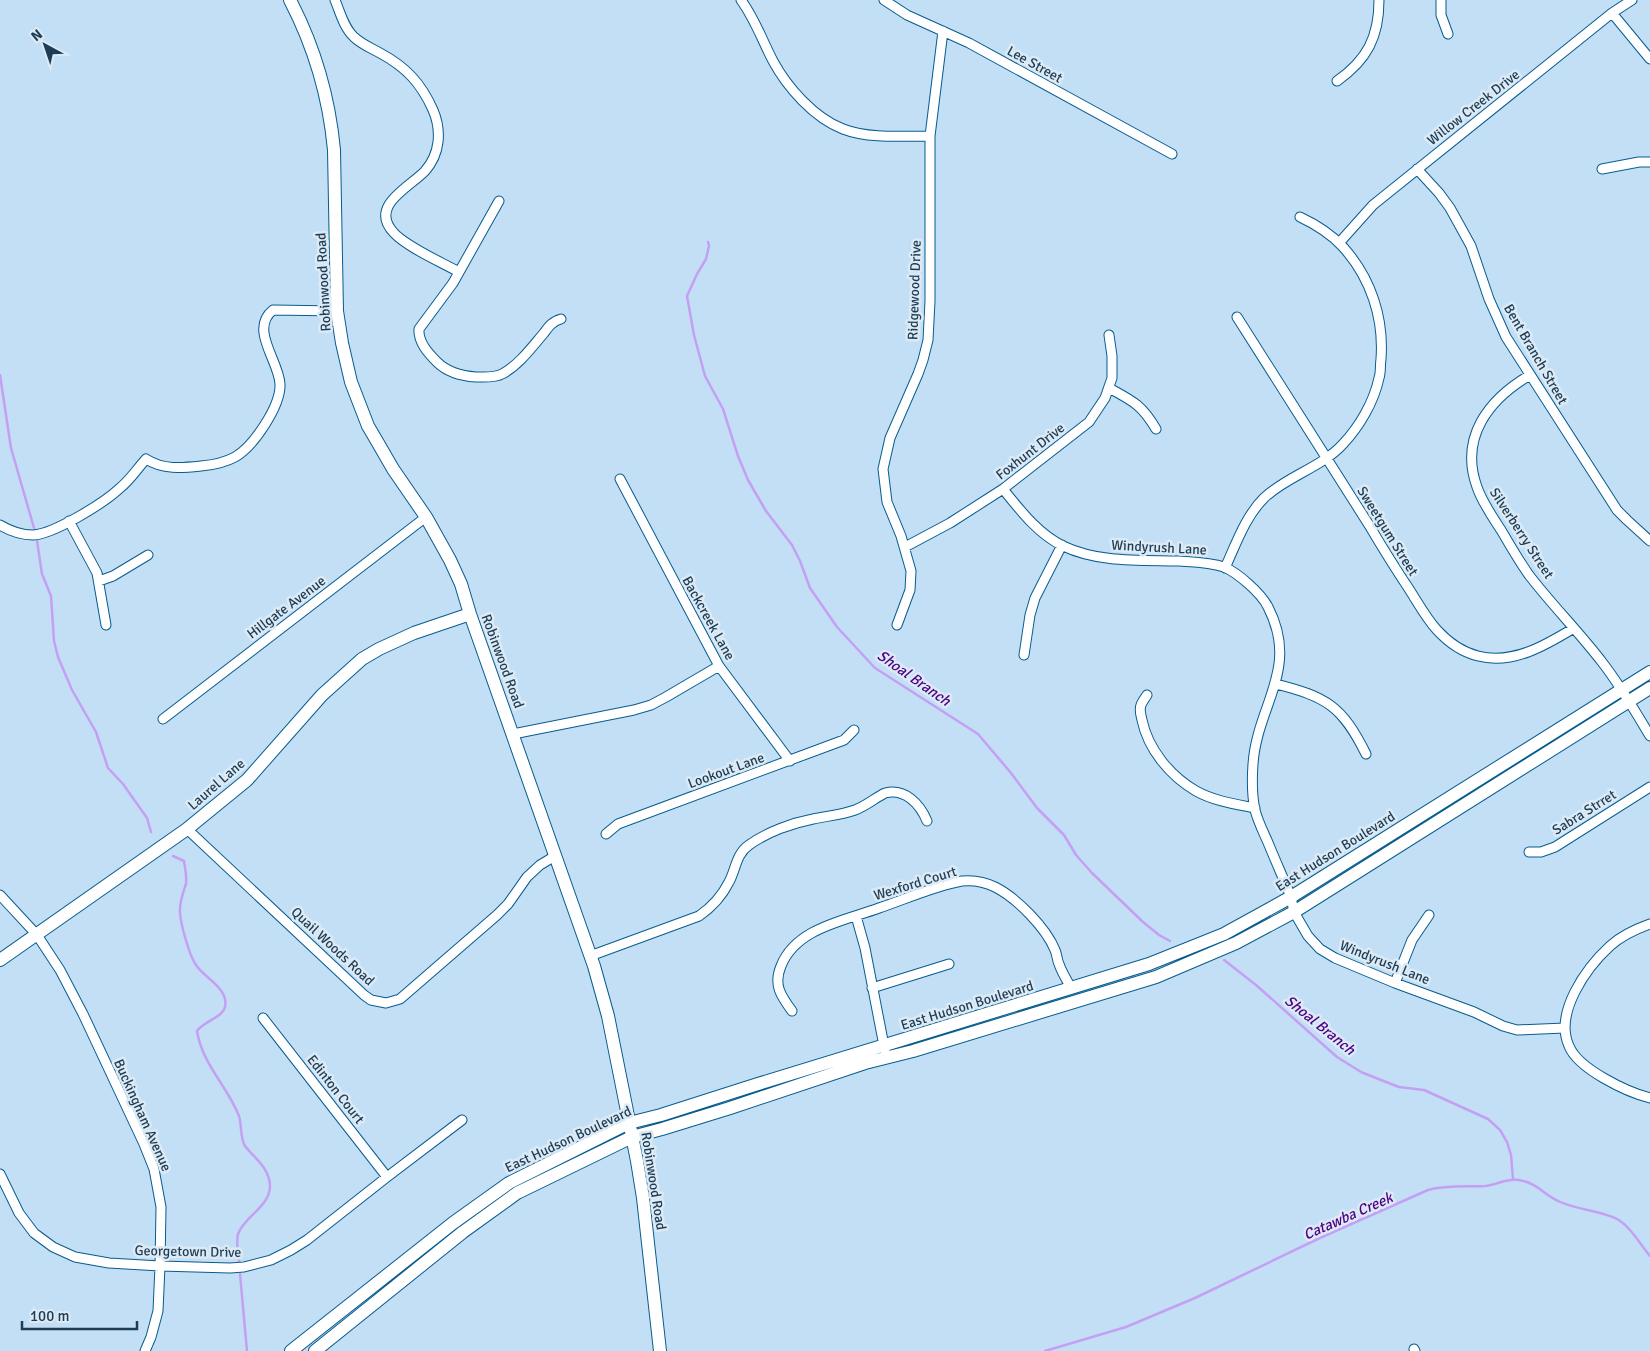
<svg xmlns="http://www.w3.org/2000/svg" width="1650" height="1351" viewBox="0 0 1650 1351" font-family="Signika,sans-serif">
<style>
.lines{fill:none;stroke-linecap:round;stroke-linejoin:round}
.stream{stroke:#c4a0f4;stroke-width:2.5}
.street-casing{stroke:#075c8e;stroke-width:11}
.secondary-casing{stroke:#075c8e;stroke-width:14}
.street{stroke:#fff;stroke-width:9}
.secondary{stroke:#fff;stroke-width:12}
.labels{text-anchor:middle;stroke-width:5;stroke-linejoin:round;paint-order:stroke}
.street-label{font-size:14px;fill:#1e3c53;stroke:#dceaf6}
.water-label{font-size:15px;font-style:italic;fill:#4f0084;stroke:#dceaf6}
</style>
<rect width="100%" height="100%" fill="#c3dff6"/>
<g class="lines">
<!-- stream -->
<path class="stream" d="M708,242L709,246L706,259L697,274L687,296L694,335L705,376L723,409L738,456L748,480L766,511L792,545L800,561L810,588L837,627L875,668L978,734L1011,773L1037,808L1064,835L1076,855L1092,873L1143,922L1159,935L1170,941
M0,375L11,448L34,528
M37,541L42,574L51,596L54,641L58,657L72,690L96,732L108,768L123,784L147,818L151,832
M173,856L184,861C185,868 187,876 186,884C183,893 179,903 180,913C181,925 189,955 196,965C204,978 229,988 225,1007C223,1017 203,1022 197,1031C202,1064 228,1087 239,1116C242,1126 240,1138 245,1146C255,1159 270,1168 270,1187C269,1207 244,1217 238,1234C236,1242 238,1253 239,1261
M1224,960L1256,985L1337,1057L1361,1072L1381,1080L1399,1087L1424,1090L1488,1119L1500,1130L1507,1142L1511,1155L1513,1179
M240,1274L247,1351
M1045,1351L1126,1327L1195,1298L1322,1237L1428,1190C1447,1185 1465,1187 1485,1186C1496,1185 1507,1178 1519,1180C1537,1183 1543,1194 1558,1201C1576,1210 1600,1210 1617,1219C1630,1226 1640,1244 1650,1256"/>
<defs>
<path id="street" d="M335,0C340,12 344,28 354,37C361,44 371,48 380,53C406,67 421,83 433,110C442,131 440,154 425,171C410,187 368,206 394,233C407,247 441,262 459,272
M741,0C755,19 762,40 773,61C787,87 814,118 843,129C869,139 903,136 930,136
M884,0L907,15L969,43L1172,154
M1441,0V15L1448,34
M1612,13L1650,59
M1337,81C1367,60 1379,37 1379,0
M1417,169L1439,193L1450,208L1471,246L1489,299L1506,337L1617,510L1627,520L1650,541
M1602,169L1639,162H1650
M499,201L453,283L419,329C418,342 428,353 437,362C447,372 461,376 476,377C484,377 495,378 502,374C519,365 532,347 544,333C549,326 553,321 561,319
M1339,243L1373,205L1612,13L1632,0
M1237,317C1281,386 1325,456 1369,525C1382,547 1395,568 1409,589C1418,603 1426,618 1437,630C1448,642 1462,652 1478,656C1513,665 1546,645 1574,628
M1530,375C1489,399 1459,437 1477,487C1482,502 1492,516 1501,530C1510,545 1519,561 1529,575C1552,605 1579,632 1602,662C1620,685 1635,711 1650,736
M1109,388C1133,401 1142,405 1156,429
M620,479L719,666L790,761
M1003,489C1020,510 1038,534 1063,546C1099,563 1140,560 1179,561C1194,562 1209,562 1224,567C1238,573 1261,593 1268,607C1300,669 1257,705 1253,764C1252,778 1252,796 1255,810C1258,822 1264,833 1269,845C1276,862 1284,880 1291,897L1294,912L1308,936L1320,949L1335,958L1395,983L1474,1012L1503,1026L1517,1030L1565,1028
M69,521L97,573L106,625
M0,525C10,531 21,535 33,535C54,534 104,503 120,488C130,480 137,469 146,459C163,470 182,468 201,466C213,465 224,463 235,457C253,447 281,406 280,384C279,361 249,329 273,310L337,311
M905,547L950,523L1003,489L1089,422L1105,398L1112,378V356L1109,335
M1225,568C1236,544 1245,517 1264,498C1287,476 1321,468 1343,444C1359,427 1374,402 1379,378C1381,372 1380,365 1381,359C1384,318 1371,278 1343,247C1331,234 1315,224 1300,217
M99,581L113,576L148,555
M897,625L910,590L911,571L901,536L887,502L883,469L890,438L918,374L923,360L928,340L930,301V136L943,31
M1024,655L1030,615L1035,598L1062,545
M1276,684C1327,697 1342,706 1366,754
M1147,695C1145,698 1142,702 1141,705C1139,710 1141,715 1142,720C1148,749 1170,776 1196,791C1214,801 1235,804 1255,808
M163,719L426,517
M513,734L634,710L651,705L666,697L719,666
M187,829L364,995L371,1000L386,1003L400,999L497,915L508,904L527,877L540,865L555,856
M606,834L618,824L844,740L854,730
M1529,852H1541L1555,847L1650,787
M0,895L37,935L60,970L83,1014L144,1144L154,1169L161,1207L160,1266L158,1311L151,1337L145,1351
M856,916L865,948L885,1051
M1650,924C1636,929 1621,936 1610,946C1586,968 1554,1013 1569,1046C1578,1069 1627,1092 1650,1098
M590,956L699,916C712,907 722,896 729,882C736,869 736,854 749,845C767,832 792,823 813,819C827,816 841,815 855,810C866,806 875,798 885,793C905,788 920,804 927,821
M1395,983L1412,940L1429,915
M872,988L949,964
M792,1011C781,996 773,985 781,966C796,928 844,921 879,908C903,900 937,885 962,881C973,880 985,882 995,887C1017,898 1046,928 1055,950C1057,954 1057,960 1059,964C1062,973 1067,980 1071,988
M263,1018L387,1177
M0,1174L19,1213L34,1233L53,1247L75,1257L109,1263L160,1266L230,1268L244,1267L271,1260L291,1250L307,1240L387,1177L462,1120
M1414,1349L1415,1351"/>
<path id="secondary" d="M290,0C315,48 329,96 334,150L337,311L342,343L351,382L368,426L378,443L393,469L426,517L450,560L461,584L470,614L594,966L608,1016L637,1161L643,1198L660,1351
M0,960L187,829L247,780L322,695L362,659L379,649L414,633L470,614
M291,1351L453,1223L509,1183L629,1123L661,1115L758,1084L1149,964L1224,934L1291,897L1650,672
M315,1351L463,1232L517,1193L632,1137L662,1129L730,1108L865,1063L913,1051L1156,977L1236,943L1294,912L1650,688"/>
</defs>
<!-- street casing -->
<use href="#street" class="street-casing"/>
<!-- secondary casing -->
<use href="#secondary" class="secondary-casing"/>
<!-- street -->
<use href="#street" class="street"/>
<!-- secondary -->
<use href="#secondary" class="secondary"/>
</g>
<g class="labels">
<!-- street labels -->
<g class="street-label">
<text transform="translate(1035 64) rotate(29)" y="5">Lee Street</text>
<text transform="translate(1473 107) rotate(-38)" y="5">Willow Creek Drive</text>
<text transform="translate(323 282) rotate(-93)" y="5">Robinwood Road</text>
<text transform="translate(914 290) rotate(-88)" y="5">Ridgewood Drive</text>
<text transform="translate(1536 354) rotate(60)" y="5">Bent Branch Street</text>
<text transform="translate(1030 451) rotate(-38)" y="5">Foxhunt Drive</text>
<text transform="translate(1388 531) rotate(58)" y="5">Sweetgum Street</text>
<text transform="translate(1522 533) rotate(57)" y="5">Silverberry Street</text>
<text transform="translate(1159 547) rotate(3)" y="5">Windyrush Lane</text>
<text transform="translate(286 607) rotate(-37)" y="5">Hillgate Avenue</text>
<text transform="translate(709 618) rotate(61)" y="5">Backcreek Lane</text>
<text transform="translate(503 661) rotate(70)" y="5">Robinwood Road</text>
<text transform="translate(726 770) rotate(-20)" y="5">Lookout Lane</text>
<text transform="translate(216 784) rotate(-41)" y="5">Laurel Lane</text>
<text transform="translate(1584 812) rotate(-32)" y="5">Sabra Strret</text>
<text transform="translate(1335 851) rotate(-32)" y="5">East Hudson Boulevard</text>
<text transform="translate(915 883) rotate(-17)" y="5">Wexford Court</text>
<text transform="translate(333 946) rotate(43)" y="5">Quail Woods Road</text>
<text transform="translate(1385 962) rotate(22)" y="5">Windyrush Lane</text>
<text transform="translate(967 1005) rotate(-17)" y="5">East Hudson Boulevard</text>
<text transform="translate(336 1089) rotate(52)" y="5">Edinton Court</text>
<text transform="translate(143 1115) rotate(66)" y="5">Buckingham Avenue</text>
<text transform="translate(568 1139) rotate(-25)" y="5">East Hudson Boulevard</text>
<text transform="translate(654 1181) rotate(81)" y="5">Robinwood Road</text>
<text transform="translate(188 1251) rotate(1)" y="5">Georgetown Drive</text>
</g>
<!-- water labels -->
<g class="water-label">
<text transform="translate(914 678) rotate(35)" y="5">Shoal Branch</text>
<text transform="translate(1320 1025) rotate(39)" y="5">Shoal Branch</text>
<text transform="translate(1348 1216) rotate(-24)" y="5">Catawba Creek</text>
</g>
</g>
<!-- north arrow -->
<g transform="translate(45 45) rotate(320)" stroke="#dceaf6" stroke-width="4" paint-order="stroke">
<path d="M0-4L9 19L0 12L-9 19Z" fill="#1e3c53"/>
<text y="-8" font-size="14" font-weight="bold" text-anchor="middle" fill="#1e3c53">N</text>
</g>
<!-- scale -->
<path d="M22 1321v8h115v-8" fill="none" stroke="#1e3c53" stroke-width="2.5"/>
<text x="30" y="1321" font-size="15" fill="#1e3c53" stroke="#dceaf6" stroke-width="4" paint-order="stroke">100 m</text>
</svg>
